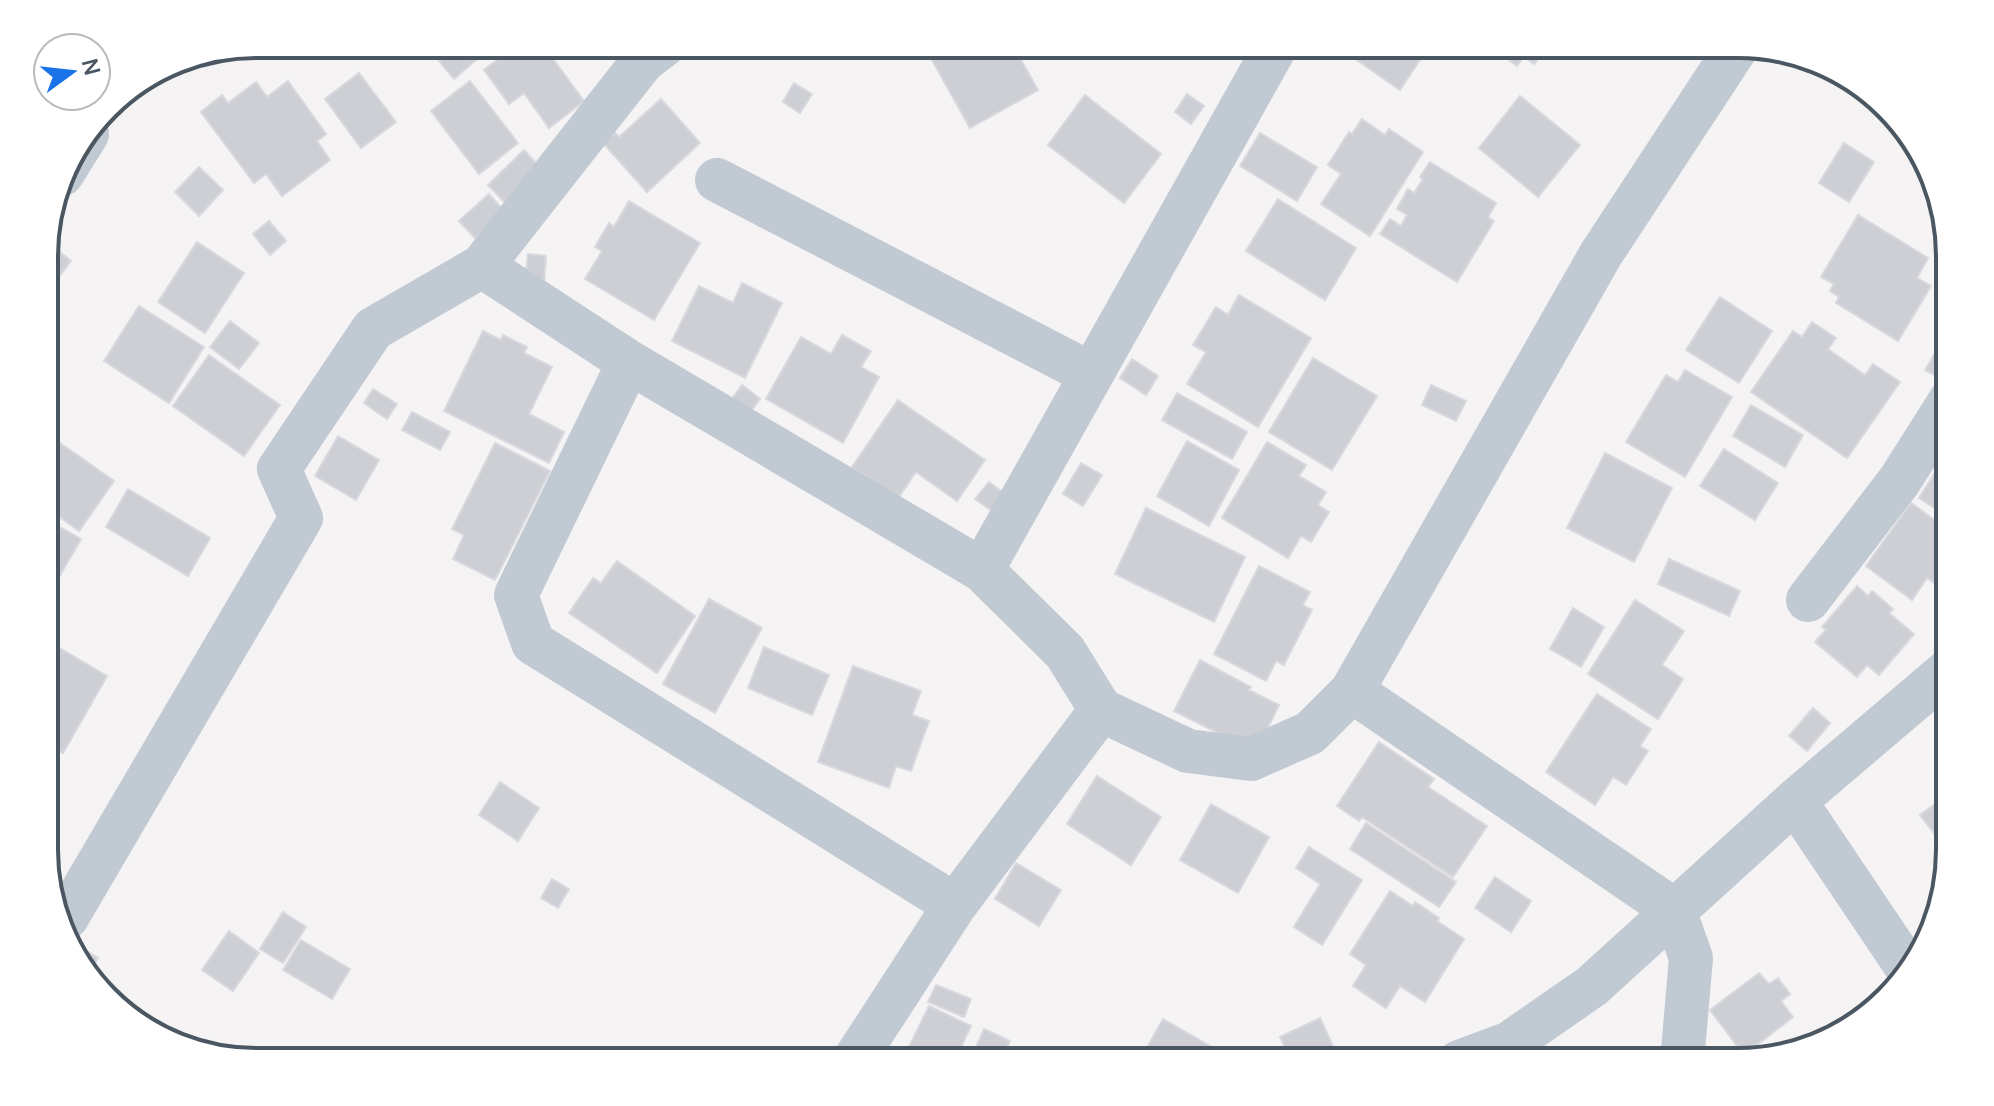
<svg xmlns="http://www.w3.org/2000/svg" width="1994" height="1106" viewBox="0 0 1994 1106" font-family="Manrope,sans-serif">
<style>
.building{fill:#cdcfd5;stroke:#d7d9de;stroke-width:2}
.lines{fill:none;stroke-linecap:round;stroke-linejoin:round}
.minor{stroke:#c1cad2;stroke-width:44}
.rim{fill:none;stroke:#4a5661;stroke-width:4}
</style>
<rect width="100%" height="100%" fill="#f5f3f3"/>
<!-- building -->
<path class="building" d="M425,44H494L454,79Z
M518,44H542L584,101L549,128L524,93L509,104L484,70Z
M923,44H1012L1038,90L970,128Z
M1334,44H1413L1425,52L1400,90Z
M1489,44H1549L1534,64L1524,56L1517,66Z
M359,73L396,122L361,148L325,99Z
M288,81L326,134L317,141L330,160L282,196L266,174L254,183L201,112L222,95L228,103L256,82L267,97Z
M470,81L518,143L479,174L431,111Z
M794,83L812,94L800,113L783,102Z
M1187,94L1204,106L1191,124L1175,112Z
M1085,95L1161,154L1124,203L1048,145Z
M1520,96L1580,145L1538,197L1479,148Z
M661,99L700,143L647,192L603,143L615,133L619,137Z
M1362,119L1385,135L1389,129L1423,152L1370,236L1321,204L1341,174L1328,165L1349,132L1352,134Z
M1260,133L1317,167L1297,201L1240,166Z
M1844,143L1874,162L1849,202L1819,183Z
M524,150L546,174L510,208L488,185Z
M1430,162L1496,203L1488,217L1494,221L1457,282L1380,234L1390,219L1401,226L1407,215L1397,209L1408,189L1414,193L1423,179L1420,177Z
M199,167L223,190L199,216L175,192Z
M489,194L504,211L475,238L459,221Z
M1278,199L1356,248L1325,300L1246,251Z
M629,201L700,243L654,320L585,279L602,251L595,247L609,223L614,227Z
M1858,215L1928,258L1917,278L1931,286L1898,341L1836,303L1839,297L1830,291L1834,284L1821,277Z
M269,221L286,241L270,255L253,234Z
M48,242L71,261L56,281L46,273V245Z
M197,242L244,273L205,333L158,302Z
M528,254L546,256L544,284L525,282Z
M742,283L782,303L745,378L672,341L699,286L733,303Z
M1239,295L1311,338L1258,427L1187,384L1206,352L1193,345L1216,307L1228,315Z
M1720,297L1772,331L1739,383L1686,350Z
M139,306L204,347L169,403L104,361Z
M230,321L259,343L239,369L210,347Z
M1812,322L1836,338L1828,349L1865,375L1873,364L1900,382L1847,458L1751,392L1793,331L1802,337Z
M483,331L501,340L503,335L527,347L524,353L552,367L529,414L564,432L549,463L444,411Z
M842,335L871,351L861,367L879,377L843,443L766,399L801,337L831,354Z
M1938,348L1950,354V379L1948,382L1925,370Z
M209,355L280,405L244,456L173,406Z
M1313,358L1377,396L1332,470L1269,432Z
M1132,359L1158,376L1146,395L1120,378Z
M1685,370L1732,397L1685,477L1626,442L1666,375L1678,382Z
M742,385L760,399L749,414L731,400Z
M1431,385L1466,401L1456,421L1422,405Z
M373,389L397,404L387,419L364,403Z
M1177,393L1247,432L1232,459L1162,420Z
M898,400L985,460L957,501L916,472L898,498L852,467Z
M1751,405L1803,435L1785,467L1733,436Z
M412,412L450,432L440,450L402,430Z
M46,433L114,481L79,531L46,507Z
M338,436L379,460L356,500L315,476Z
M1187,441L1239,470L1209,526L1157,496Z
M1267,442L1306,465L1299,476L1326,492L1318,505L1329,512L1311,542L1301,536L1288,558L1222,518Z
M495,443L550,471L495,580L453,559L464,535L452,529Z
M1724,449L1778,483L1755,520L1700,486Z
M1605,453L1672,488L1634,562L1567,528Z
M1943,460L1950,465V518L1919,498Z
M1081,463L1102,475L1083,506L1063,494Z
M989,482L1005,494L992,511L975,499Z
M128,489L210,538L188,576L106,527Z
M1911,503L1950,531V547L1945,553L1950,557V576L1941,588L1927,578L1912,600L1866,566Z
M1146,508L1245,557L1214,622L1115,574Z
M46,519L81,539L52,589L46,585Z
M1669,559L1740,591L1729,616L1658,584Z
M617,561L695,616L657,673L569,613L593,578L601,583Z
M1259,566L1310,592L1303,605L1312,610L1284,665L1276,661L1266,681L1214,654Z
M1857,586L1868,596L1872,591L1893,609L1889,613L1914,634L1879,675L1867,665L1857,677L1815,642L1826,630L1822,627Z
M709,599L762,628L715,713L663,684Z
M1635,600L1684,631L1662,665L1683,679L1658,719L1588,674Z
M1573,608L1604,627L1581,667L1550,649Z
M51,643L107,676L63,753L46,743V651Z
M764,647L829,675L812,715L748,688Z
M1200,660L1251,687L1249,690L1279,705L1256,752L1174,711Z
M853,666L921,691L912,715L929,721L911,771L896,766L889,788L818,762Z
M1597,694L1651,729L1640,746L1648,751L1626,785L1613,777L1595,805L1546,772Z
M1813,708L1830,723L1807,751L1789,736Z
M1379,742L1434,779L1428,787L1487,826L1453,877L1362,817L1359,821L1337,806Z
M1097,776L1161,817L1131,865L1067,824Z
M500,782L539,808L518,841L479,815Z
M1950,793V854L1920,815Z
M1211,804L1269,837L1238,893L1180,860Z
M1366,823L1456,882L1439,907L1350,849Z
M1309,847L1362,880L1322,945L1294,927L1320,884L1296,868Z
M1016,863L1061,890L1039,926L995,899Z
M1495,877L1531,901L1511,932L1475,908Z
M552,879L569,889L558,908L541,898Z
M1390,891L1413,906L1415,902L1439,918L1437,921L1464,939L1425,1002L1400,986L1386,1008L1353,986L1366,965L1350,954Z
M283,912L306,927L283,963L260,949Z
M229,931L259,953L233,991L202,970Z
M301,940L350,969L332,999L283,970Z
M70,941L98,958L88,975L80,968Z
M1759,973L1769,984L1778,978L1790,994L1781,1001L1793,1017L1744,1055L1710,1010Z
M936,985L971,999L964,1017L928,1002Z
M929,1006L971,1026L954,1062H913L904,1057Z
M1320,1018L1340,1062H1261L1260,1059L1285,1047L1280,1037Z
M1163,1019L1238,1062H1139Z
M984,1029L1010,1041L1001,1062H980L971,1058Z"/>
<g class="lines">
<!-- minor -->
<path class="minor" d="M62,174L87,134
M717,180L1091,374
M482,266L629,362L982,570L1065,652L1101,710L1188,751L1251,759L1310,733L1352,691L1601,254L1739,44
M629,362L516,595L533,643L955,905
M982,570L1277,44
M1808,600L1900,480L1950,401
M1352,691L1674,910L1691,958L1682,1062
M1795,801L1908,969
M60,916L67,917L301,518L279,469L373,329L482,266L643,61L665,44
M853,1062L955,905L1101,710
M1459,1062L1510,1043L1592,986L1795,801L1950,669"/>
</g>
<!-- crop -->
<path d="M0 0H1994V1106H0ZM256 58H1738A198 198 0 0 1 1936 256V850A198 198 0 0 1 1738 1048H256A198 198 0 0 1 58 850V256A198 198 0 0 1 256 58Z" fill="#fff" fill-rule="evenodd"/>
<path class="rim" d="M256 58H1738A198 198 0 0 1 1936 256V850A198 198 0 0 1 1738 1048H256A198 198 0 0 1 58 850V256A198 198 0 0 1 256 58Z"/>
<!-- north arrow -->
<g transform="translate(72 72) rotate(75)"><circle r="38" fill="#ffffff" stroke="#b7bbc0" stroke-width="2"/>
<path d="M0-6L14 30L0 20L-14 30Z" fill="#1a73e8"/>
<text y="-12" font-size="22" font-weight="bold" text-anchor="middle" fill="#4a5661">N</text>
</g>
</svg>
